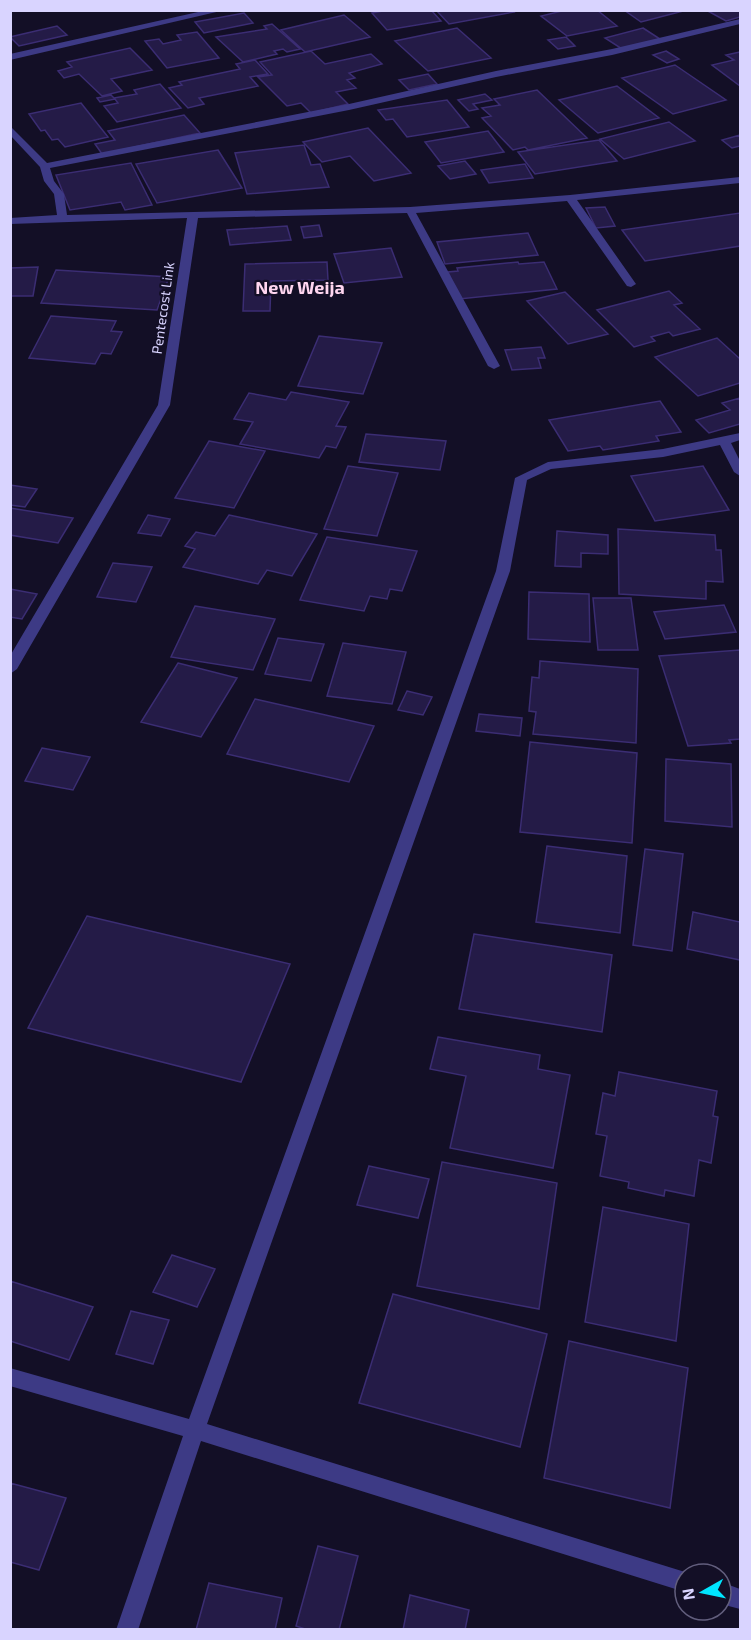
<svg xmlns="http://www.w3.org/2000/svg" width="751" height="1640" viewBox="0 0 751 1640" font-family="'Exo 2',sans-serif">
<style>
.building{fill:#241b47;stroke:#3b2d73;stroke-width:1.5}
.lines{fill:none;stroke-linecap:round;stroke-linejoin:round}
.minor{fill:#3d3a85;fill-rule:evenodd}
.labels{text-anchor:middle;stroke-width:4.5;stroke-linejoin:round;paint-order:stroke}
.far-street-label{font-size:14px;fill:#d9d4ff;stroke:#130f26}
.far-district-label{font-size:18px;font-weight:bold;fill:#ffd6f0;stroke:#130f26}
</style>
<rect width="100%" height="100%" fill="#130f26"/>
<!-- building -->
<path class="building" d="M388,10H431L441,21L387,30L372,13Z
M436,10H512L514,12L449,24Z
M566,10H597L617,26L567,36L541,16Z
M624,10H687L641,22Z
M706,10H740V17L726,21Z
M244,13L253,23L204,33L195,22Z
M344,15L370,37L305,52L281,30Z
M272,24L300,49L287,52L283,49L274,51L277,54L243,62L216,37L267,29L264,26Z
M57,26L67,35L19,46L10,37Z
M457,28L491,58L428,71L395,41Z
M643,28L660,39L622,49L605,38Z
M197,32L219,58L167,68L145,41L159,39L163,44L181,40L177,35Z
M566,37L575,46L558,49L548,40Z
M130,48L152,70L111,79L122,91L102,96L79,74L64,78L58,71L72,67L67,62Z
M311,51L325,64L371,54L382,64L349,73L355,78L347,80L356,88L336,92L348,104L311,113L301,103L287,106L258,77L272,75L260,62Z
M666,51L679,59L667,63L653,55Z
M740,52V86L712,65L734,60L726,55Z
M255,60L268,74L250,77L258,86L199,98L204,104L188,108L169,88L182,85L179,82L240,69L236,64Z
M675,65L726,100L673,114L622,78Z
M428,74L437,84L409,90L399,80Z
M160,84L181,108L117,122L104,106L118,103L115,99L100,102L97,98L111,95L114,98L137,94L134,90Z
M617,86L659,118L598,133L559,100Z
M537,90L587,138L528,150L525,147L513,150L482,118L491,116L482,108L500,105L494,99Z
M485,94L492,100L473,104L478,109L469,111L458,100Z
M447,100L469,127L407,137L393,119L386,120L378,110Z
M81,103L108,137L65,147L58,139L52,140L45,130L41,131L29,114Z
M184,115L200,133L102,154L95,144L115,140L108,131Z
M669,122L695,141L624,159L600,139Z
M368,128L411,173L374,181L350,156L322,162L303,142Z
M488,131L504,152L441,163L425,142Z
M740,135V146L732,148L722,140Z
M599,140L617,161L535,174L518,152Z
M304,145L311,165L320,164L329,187L247,194L235,153Z
M218,150L242,188L157,203L136,164Z
M465,161L476,174L450,179L438,166Z
M131,163L152,205L125,210L121,202L70,210L56,175Z
M525,164L533,178L489,183L481,170Z
M605,207L615,226L596,228L586,208Z
M740,213V246L645,261L622,230Z
M319,225L322,236L304,238L301,227Z
M287,226L291,240L230,245L227,230Z
M528,233L538,255L445,264L437,242Z
M391,248L402,277L344,283L334,254Z
M327,262L328,280L271,281L270,311H243L245,264Z
M518,262L519,264L544,262L557,289L459,299L448,272L458,271L457,268Z
M38,267L33,296H10V268Z
M56,270L169,277L157,310L41,303Z
M669,291L682,303L674,305L700,329L673,336L669,332L651,337L655,341L634,347L597,310Z
M565,292L608,334L568,344L527,301Z
M51,316L116,321L111,331L122,332L111,354L101,353L95,364L29,358Z
M319,336L382,343L363,394L298,386Z
M717,338L740,359V383L698,396L655,357Z
M541,347L545,358H538L541,368L512,370L505,350Z
M291,392L349,402L336,426L346,427L336,448L326,446L319,458L240,444L253,422L234,419L249,393L286,400Z
M740,398V424L709,433L696,420L730,410L722,403Z
M660,401L681,432L656,436L659,441L603,450L600,446L568,451L549,420Z
M366,434L446,441L440,470L359,462Z
M209,441L265,451L234,508L175,498Z
M348,466L398,473L377,536L324,529Z
M703,466L729,510L655,521L631,476Z
M10,485L37,489L25,507L10,505Z
M10,508L73,518L58,543L10,535Z
M148,515L170,519L161,536L138,533Z
M229,515L317,534L292,576L267,570L258,584L183,567L195,549L185,546L196,532L215,536Z
M618,529L715,535L716,550H721L723,582L706,581V599L619,594Z
M557,531L608,535V554L581,553V567L555,566Z
M327,537L417,551L402,591L390,589L387,599L370,596L364,611L300,600Z
M113,563L152,567L136,602L97,597Z
M10,589L37,594L22,619L10,617Z
M529,592L589,594L590,642L528,639Z
M593,598H631L638,650H598Z
M724,605L736,632L665,639L654,612Z
M195,606L275,619L253,670L171,657Z
M278,638L324,644L311,681L265,674Z
M343,643L406,652L392,704L327,696Z
M740,650V739L729,740L731,743L688,746L659,656Z
M540,661L638,669L636,743L533,734L536,712L529,711L532,677L539,678Z
M178,663L237,678L201,737L141,722Z
M407,691L432,697L423,715L398,710Z
M255,699L374,726L349,782L227,754Z
M479,714L522,718L520,736L476,731Z
M530,742L637,753L632,843L520,832Z
M42,748L90,757L73,790L25,781Z
M666,759L731,764L732,827L665,821Z
M547,846L627,856L620,933L536,922Z
M645,849L683,854L672,951L633,945Z
M693,912L740,922V960L687,949Z
M87,916L290,964L241,1082L28,1028Z
M474,934L612,955L602,1032L459,1009Z
M438,1037L540,1055L538,1069L570,1075L553,1168L450,1148L466,1076L430,1069Z
M619,1072L717,1091L713,1116L718,1117L711,1163L699,1160L694,1196L665,1190L664,1196L628,1188L629,1182L600,1176L607,1136L596,1134L603,1093L615,1096Z
M442,1162L557,1183L539,1309L417,1286Z
M369,1166L429,1179L418,1218L357,1205Z
M603,1207L689,1224L676,1341L585,1322Z
M172,1255L215,1269L197,1307L153,1292Z
M10,1281L93,1307L69,1360L10,1341Z
M393,1294L547,1334L520,1447L359,1403Z
M131,1311L169,1320L153,1364L116,1354Z
M569,1341L688,1368L670,1508L544,1478Z
M10,1483L66,1498L39,1570L10,1562Z
M318,1546L358,1556L339,1630H308L296,1626Z
M209,1583L282,1598L275,1630H196Z
M410,1595L469,1610L465,1630H403Z"/>
<g class="lines">
<!-- minor -->
<path class="minor" d="M207,10H225L10,60V54Z
M740,19V24L612,55L496,77L349,110L50,168L54,181L64,194L67,215L410,207L570,195L740,177V183L577,200L636,284L631,287L627,286L567,201L416,213L500,366L494,369L488,366L407,213L198,218L170,405L17,669L10,674V656L158,405L187,218L10,224V218L57,215L54,194L44,181L40,167L10,135V126L47,163L349,104L496,71L612,49Z
M740,433V440L731,443L740,461V476L734,472L720,445L663,457L551,469L527,480L510,571L207,1424L685,1572L691,1574H685V1592L201,1441L138,1630H116L183,1436L10,1386V1368L189,1419L496,571L515,478L548,462L663,449Z
M721,1582L740,1589V1609L721,1604Z"/>
</g>
<g class="labels">
<!-- far-street labels -->
<g class="far-street-label">
<text transform="translate(163 308) rotate(-82)" y="5">Pentecost Link</text>
</g>
<!-- far-district labels -->
<g class="far-district-label">
<text x="300" y="294">New Weija</text>
</g>
</g>
<!-- border -->
<rect width="751" height="1640" fill="none" stroke="#d9d4ff" stroke-width="24"/>
<!-- north arrow -->
<g transform="translate(703 1592) rotate(261)"><circle r="28" fill="#130f26" stroke="#625e7d" stroke-width="1.5"/>
<path d="M0-4.5L10 22L0 15L-10 22Z" fill="#00e5ff"/>
<text y="-9" font-size="16" font-weight="bold" text-anchor="middle" fill="#d9d4ff">N</text>
</g>
</svg>
